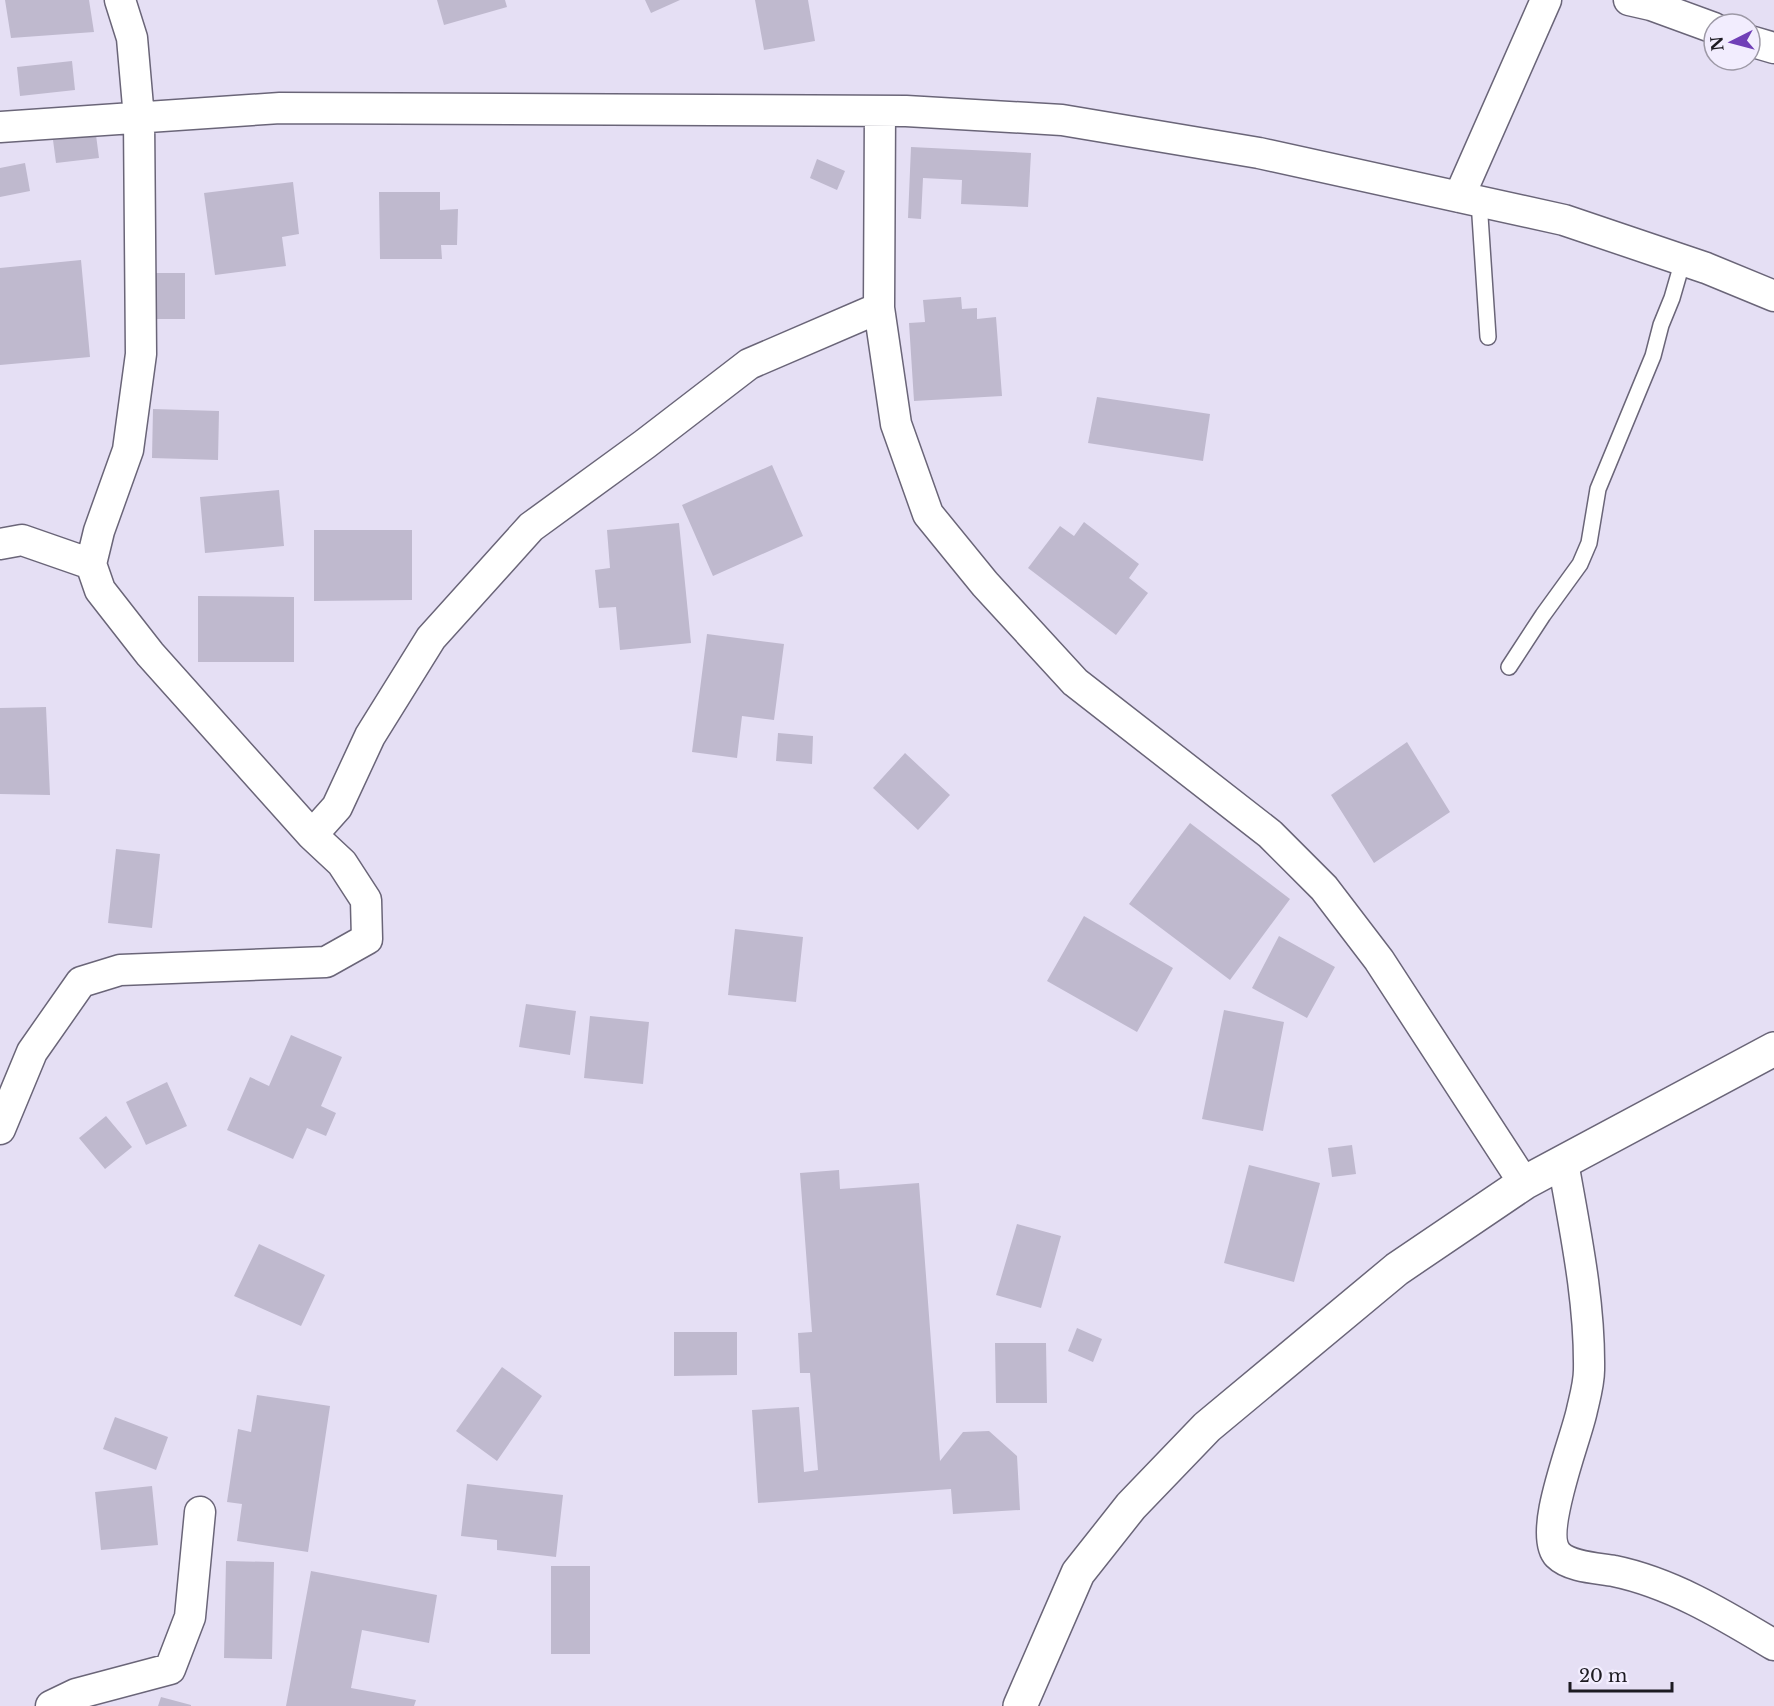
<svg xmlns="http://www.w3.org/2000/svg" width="1774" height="1706" viewBox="0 0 1774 1706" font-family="'Libre Baskerville',serif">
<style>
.building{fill:#bfb9ce}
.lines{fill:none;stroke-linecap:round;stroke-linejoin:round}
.service-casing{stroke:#6a6578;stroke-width:18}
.minor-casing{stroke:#6a6578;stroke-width:33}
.secondary-casing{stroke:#6a6578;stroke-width:36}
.service{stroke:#fff;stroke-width:15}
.minor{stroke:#fff;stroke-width:30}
.secondary{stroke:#fff;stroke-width:33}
</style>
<rect width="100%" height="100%" fill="#e5dff4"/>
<!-- building -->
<path class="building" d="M5,0H89L94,32L11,38Z
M437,0H505L507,7L444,25Z
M645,0H680L651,13Z
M755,0H808L815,41L764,50Z
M72,61L75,90L20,96L17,67Z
M96,135L99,158L56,163L53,140Z
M911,147L1031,153L1028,207L961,204L962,180L923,178L921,219L908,218Z
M817,159L845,171L837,190L810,178Z
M25,163L30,191L0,197V168Z
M293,182L299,234L282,237L286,266L215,275L204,193Z
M379,192H440V210L458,209L457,245H441L442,259H380Z
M81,260L90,357L0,365V268Z
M153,273H185V319H152Z
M961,297L962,309L977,308V319L996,317L1002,396L914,401L909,323L925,322L923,300Z
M1097,397L1210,414L1203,461L1088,443Z
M153,409L219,411L218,460L152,458Z
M772,465L803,536L713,576L682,505Z
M279,490L284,546L205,553L200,497Z
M1084,522L1139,564L1129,578L1148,593L1116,635L1028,568L1060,526L1074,536Z
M679,523L691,643L620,650L616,607L599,608L595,570L610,568L607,530Z
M314,530H412V600L314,601Z
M198,596L294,597V662H198Z
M707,634L784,644L774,720L742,716L737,758L692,752Z
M46,707L50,795L0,794V708Z
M778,733L813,736L812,764L776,761Z
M1407,742L1450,812L1374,863L1331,795Z
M905,753L950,795L918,830L873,788Z
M1190,823L1290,899L1230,980L1129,904Z
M116,849L160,854L152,928L108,923Z
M1084,916L1173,968L1137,1032L1047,981Z
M735,929L803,937L796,1002L728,995Z
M1279,936L1335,967L1307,1018L1252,988Z
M526,1004L576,1011L570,1055L519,1047Z
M1224,1010L1284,1022L1263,1131L1202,1119Z
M590,1016L649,1022L643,1084L584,1078Z
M291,1035L342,1057L321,1106L336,1113L326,1136L307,1128L293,1159L227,1130L250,1077L269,1086Z
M167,1082L187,1126L146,1145L126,1102Z
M106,1116L132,1147L105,1169L79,1138Z
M1352,1145L1356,1174L1332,1177L1328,1148Z
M1249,1165L1320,1183L1294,1282L1224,1263Z
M839,1170L840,1189L919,1183L940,1461L963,1432L989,1431L1017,1456L1020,1510L953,1514L951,1489L758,1503L752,1410L799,1407L804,1472L818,1470L810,1373H800L798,1333L812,1332L800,1173Z
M1017,1224L1061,1236L1041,1308L996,1295Z
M259,1244L325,1275L301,1326L234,1296Z
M1077,1328L1102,1339L1093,1362L1068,1351Z
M674,1332H737V1375L674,1376Z
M995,1343H1046L1047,1403H996Z
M502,1367L542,1396L497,1461L456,1431Z
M257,1395L330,1406L308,1552L237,1541L242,1504L227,1502L238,1429L251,1432Z
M115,1417L168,1437L156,1470L103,1449Z
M467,1484L563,1495L556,1557L497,1550V1540L461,1536Z
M152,1486L158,1545L101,1550L95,1492Z
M226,1561L274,1562L272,1659L224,1658Z
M551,1566H590V1654H551Z
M311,1571L437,1595L429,1643L362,1630L351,1688L416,1700L414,1706H286Z
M161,1697L191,1705V1706H158Z"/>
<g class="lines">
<defs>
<path id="service" d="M1479,201L1488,337
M1509,667L1543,615L1580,564L1589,543L1598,489L1653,356L1661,325L1672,298L1683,260"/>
<path id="minor" d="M1629,0L1651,5L1714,28
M1750,41L1774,48
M880,111L879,308L896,424L928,514L985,584L1075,682L1270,834L1324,888L1379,960L1524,1183
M0,127L280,108L906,111L1062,120L1259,153L1564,220L1706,268L1774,296
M1459,197L1546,0
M0,544L22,540L91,564
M312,835L337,807L370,736L431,638L531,527L645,444L749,364L879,308
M0,1129L32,1052L81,982L120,970L326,962L367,939L366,900L342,863L312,835L150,654L100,590L91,564L99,531L128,450L141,354L139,118L132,38L120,0
M1563,1162C1575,1231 1590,1300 1589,1370C1589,1383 1585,1397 1582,1410C1576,1440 1537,1533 1558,1555C1570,1567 1596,1568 1614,1571C1672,1583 1724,1615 1774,1645
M51,1706L76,1694L170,1669L190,1617L200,1512"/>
<path id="secondary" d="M1020,1706L1078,1573L1131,1506L1207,1427L1397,1269L1524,1183L1774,1049"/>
</defs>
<!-- service casing -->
<use href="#service" class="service-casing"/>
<!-- minor casing -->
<use href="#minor" class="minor-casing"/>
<!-- secondary casing -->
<use href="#secondary" class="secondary-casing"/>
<!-- service -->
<use href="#service" class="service"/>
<!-- minor -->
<use href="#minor" class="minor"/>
<!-- secondary -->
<use href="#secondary" class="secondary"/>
</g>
<!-- north arrow -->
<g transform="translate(1732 42) rotate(264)"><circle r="28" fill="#f2edfe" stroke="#9d99a6" stroke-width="1.5"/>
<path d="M0-4.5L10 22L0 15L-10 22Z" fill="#703fb7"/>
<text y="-9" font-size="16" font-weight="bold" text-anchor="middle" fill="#1d1b22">N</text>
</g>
<!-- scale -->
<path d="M1570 1682v9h102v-9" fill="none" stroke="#1d1b22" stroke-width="3"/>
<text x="1579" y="1682" font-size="18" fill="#1d1b22" stroke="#f2edfe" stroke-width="4.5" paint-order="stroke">20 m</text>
</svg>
